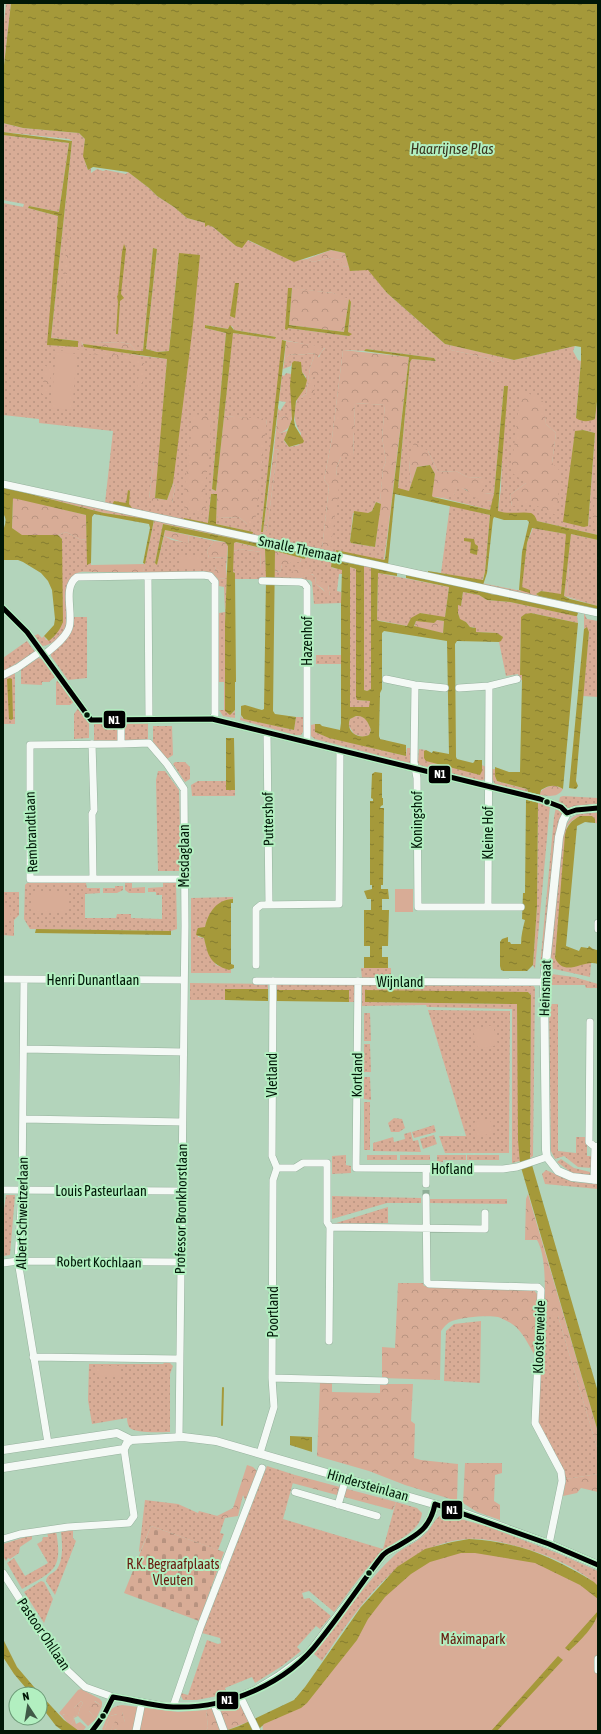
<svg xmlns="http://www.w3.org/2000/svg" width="601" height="1734" viewBox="0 0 601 1734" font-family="'Asap Condensed',sans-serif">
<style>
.grass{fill:url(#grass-dots);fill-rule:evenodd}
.forest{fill:url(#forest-crowns)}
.cemetery{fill:url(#cemetery-stones)}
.park{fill:#d8ac96}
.water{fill:url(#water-ripples);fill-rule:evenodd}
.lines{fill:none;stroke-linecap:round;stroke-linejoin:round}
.stream{stroke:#a5993a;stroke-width:2}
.minor-tunnel{stroke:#8fae97;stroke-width:7;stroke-dasharray:7 3.5;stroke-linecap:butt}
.minor-casing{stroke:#96b19d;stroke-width:8}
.tertiary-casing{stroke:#96b19d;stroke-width:9}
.minor{stroke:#f4f9f5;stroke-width:7}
.tertiary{stroke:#f4f9f5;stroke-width:8}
.bus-1-casing{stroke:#b2efc0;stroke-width:8}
.bus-1{stroke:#000;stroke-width:5}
.bus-dot{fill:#011707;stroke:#b2efc0;stroke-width:1.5}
.labels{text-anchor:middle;stroke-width:4;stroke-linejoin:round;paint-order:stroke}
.street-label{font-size:14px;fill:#011707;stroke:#b2efc0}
.park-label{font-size:14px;fill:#671a0e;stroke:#b2efc0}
.water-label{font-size:15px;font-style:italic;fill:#3c341e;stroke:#b2efc0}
.line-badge{stroke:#b2efc0;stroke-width:1.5}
.badge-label{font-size:11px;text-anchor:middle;font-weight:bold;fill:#fff}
</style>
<defs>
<pattern id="grass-dots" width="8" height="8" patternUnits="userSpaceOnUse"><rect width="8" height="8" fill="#d8ac96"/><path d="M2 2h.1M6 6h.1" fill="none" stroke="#b89380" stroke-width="1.8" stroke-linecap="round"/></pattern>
<pattern id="forest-crowns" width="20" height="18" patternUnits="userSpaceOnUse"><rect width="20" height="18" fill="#d8ac96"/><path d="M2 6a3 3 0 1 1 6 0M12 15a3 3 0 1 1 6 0" fill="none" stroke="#b89380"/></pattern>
<pattern id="cemetery-stones" width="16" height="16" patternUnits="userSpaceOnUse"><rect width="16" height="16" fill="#d8ac96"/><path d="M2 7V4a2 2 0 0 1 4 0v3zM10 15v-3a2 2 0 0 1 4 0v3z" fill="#b89380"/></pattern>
<pattern id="water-ripples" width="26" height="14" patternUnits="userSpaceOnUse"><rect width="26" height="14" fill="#a5993a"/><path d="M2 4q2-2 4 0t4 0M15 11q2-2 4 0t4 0" fill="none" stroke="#847c2f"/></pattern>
</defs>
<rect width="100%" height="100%" fill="#b3d4bb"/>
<!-- grass -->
<path class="grass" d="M6,3H11L3,74V34Z
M3,123L23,128L79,133L85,139C84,150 83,160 88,170L91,168V173L97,169L103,171L106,170L126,174L128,172L149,188L157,196L174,207L187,218L205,223L213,227L236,246L247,240L294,261L307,259L313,262L329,258L341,260L344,267L349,266L351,271L368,269L387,293L445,344L450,345L451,350L487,358L494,362H501L502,357L514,360L575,346L573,351L578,360L581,361L576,418L595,419L598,393V535L537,521L517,514L504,513L498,511L501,488L504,386L494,494L484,493L483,478L467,477L456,471L438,472L428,451L409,460L411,486L409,491L398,489L410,362L412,359L436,361L434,358L367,349L364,351L343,350L332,438L324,480L329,486L322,550L337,476L336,469L341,457L353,456L355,403L385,405L382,437L386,461L383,469L380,503L376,502L372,511L368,513H353L350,541L351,543L375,547L378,523H389L384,560L388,564L521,591L527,543L533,528L567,534L561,595L541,591L536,594L539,596L598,609V616L505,594C495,596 490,595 481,589L371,567V689L367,691L364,690V566L334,560L332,568L342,569V574H339L337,591L341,592V603L314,604L312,582L310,580L298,579L311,574L315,576L316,584L330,596L328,585H322L309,569H297L291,578L274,580V571L280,572L282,565L291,562H300L302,557L305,559L306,555L299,552L163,524L155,563L157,564L164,536L172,540L189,543L188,535L214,541L207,551L209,558L227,557L226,567H216L213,574L209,572H143L154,521L104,513L3,487V481L105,503L113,431L39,423V419L3,415V203L23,207L24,204L3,200V135L69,143L59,212L29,206L28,208L58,216L49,345L77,346L78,341L51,338L72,141L69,139L3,132ZM153,248L157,249L146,349L157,352L169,351L179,253L173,483L175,488L172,503L149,498L154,460L159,458L167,359L143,356L83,345L81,341L97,343L120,342L130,344L136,351H143ZM288,288L333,293L351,302L348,332L349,336L288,328ZM206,325L228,329L232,326L234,330L276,337L275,339L233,333L232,337L224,416L267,420L247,524L239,517L218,518L216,514V524L253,532L205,523H208L211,494H214L212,489L226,333L205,328ZM283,340L325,348C314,358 321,370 311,379L312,398L301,397L306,394L310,368L315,353L298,355L290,354L287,357V362L284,363L283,369L291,366L292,363L301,367L302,372L306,377C299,395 287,415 301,433L299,445L289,447L284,441L287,431L280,433L276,429L274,449L279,450L277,453L267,530L263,532L261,531ZM543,402L546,424L556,433L552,463L512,506L510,495L526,483ZM583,430L595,433L588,526L564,522L575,432Z
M286,373L291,374L292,416H285L277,420L278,408L280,411L286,402L279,401L282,375L284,376Z
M457,486C470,491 479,500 493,501L490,510L442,498L454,495Z
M450,505L490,515L485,572L482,581L441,573Z
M66,532L81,540L87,539V564L91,563V572C86,572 80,571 76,574C61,581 69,615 65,630C60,637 51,646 42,646L34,636L38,634L42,638L44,636L46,640L54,637L62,539L58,535Z
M571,534L598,540V606L580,601V600L567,596L569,563L567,566Z
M239,549L261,552L260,570H266V579H235V573L233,572V550L236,551Z
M350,567L356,569L357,700L370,701V707H350Z
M378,573L449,587L445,618L420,613L407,626L377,620Z
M227,578L225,623V711L233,713L235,710V718L223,716L219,710H224V682H219V613L225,612L224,587L219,586L218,579Z
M463,592L479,595L487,600L510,602L577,616L578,623L531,613L521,617L520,674H522V680L519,681L518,674L506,676L499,642L501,641L497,633L475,632L474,627H470L466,622L460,620L458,613V605H461Z
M584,613L587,619L598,621V697L583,696L589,632L585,628L584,629Z
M74,617H87V678L68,680L51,656V654C64,641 74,637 74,617Z
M27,641L35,652L4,671L3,658Z
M316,655H341V664H316Z
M38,658L43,659L56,676L49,682H42V685L21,684V670Z
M15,673V724H3V679Z
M58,680L75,701L70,705H56V682Z
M79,707L89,722V738L74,739V714Z
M241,715L242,718L294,730L296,717H303V732L301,735H295L240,720Z
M361,716L367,720L371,730L369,735L363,737L354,734L349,726C348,718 353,716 361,716Z
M94,721H119V741H94Z
M122,722H148V741H122Z
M315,724V732L328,737L406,756L407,748H412L411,762L409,763L315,739L311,736V725Z
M153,726H172L173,755L167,759L153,742Z
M419,749L426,750L424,752L482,771V765L486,767L485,779L481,781L420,765L418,763Z
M175,762H185L190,767V779L185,782L173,764Z
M492,769H495V776L497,781L527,789L528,793L495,784L492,779Z
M158,771H165L179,790L181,871H158L156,780Z
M198,781H226V790H235V796H192L191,785Z
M563,796L598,798V804L575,806L567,809L559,801L560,797Z
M538,802L550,805L535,969L533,965L537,906Z
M556,807L563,813L543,967L540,966L554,817Z
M598,812V824L580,816L573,820L567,826L555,958L591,963L590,977L550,968V965L562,837C568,814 577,813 598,812Z
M163,882L176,883L177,929L171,931L30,929L24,919L25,885L27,883H86L87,888H100V893L85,894V918H116L117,914H131V918L162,919V895H156V892H148V888L163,887Z
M125,883H132V888L145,887V893H129L125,890Z
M115,886H123V890L117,893H103V888H115Z
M3,892H19V915L14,920V936L3,935Z
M233,897V899C217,901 208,913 205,928H198V937L204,938L207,949L216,965L231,970V973H191V898Z
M361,968H391V979H362Z
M551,974L574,977L598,984V988H586L585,985H548L549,976Z
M190,983L268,984V989H225V1000H190Z
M276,984H355V1002H349L348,990H276Z
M362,984L533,985L535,988L533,1156L530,1158L531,995L528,992L365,991L366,1002L517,1004L520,1161L512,1163V1009L427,1007L426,1005L362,1006Z
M549,1004H558V1151L576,1153V1137H587V1156H591V1168L578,1167L564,1156L555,1159L551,1151Z
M428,1010L510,1011L509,1153H445L439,1136H466Z
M364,1013H370L371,1041H364Z
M364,1044H370L371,1072H364Z
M364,1077H370L371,1100L364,1099Z
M364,1102H370V1150H364Z
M394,1118L402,1119L405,1128L399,1132H391L388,1123Z
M434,1125L436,1132L414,1138L412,1132Z
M411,1132L413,1141L418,1140L421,1152L373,1151V1143L393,1137L394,1142L405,1139L404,1134Z
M434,1135L437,1144L423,1149L420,1139Z
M346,1155V1165L351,1166V1173L332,1174V1156Z
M367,1155H397V1160H367Z
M400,1155H430V1160H400Z
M437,1155H466V1160H443V1162L437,1161Z
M467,1155H499V1160H467Z
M561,1159L574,1168L590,1172V1175L572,1173L557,1162Z
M546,1170L573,1182L598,1184V1189L545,1184L542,1174Z
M6,1195H15L10,1255L3,1256V1216Z
M332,1196L421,1198V1203H387L332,1219Z
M429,1199H507V1204L429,1203Z
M388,1207V1223L333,1224Z
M544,1316H558L598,1451V1474L566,1479L564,1471L538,1422L543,1318Z
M481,1321L480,1383L444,1381L446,1331L454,1324Z
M165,1362L170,1363L173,1366L170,1374V1432C162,1432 134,1434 129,1427C128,1425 127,1421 127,1418L92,1424L88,1400L89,1364H163Z
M267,1466L295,1475L283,1519L383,1549L396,1502L417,1508L422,1513C420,1532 399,1538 386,1549C366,1566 350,1591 334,1612L309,1591L302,1593L304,1599L309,1598L331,1616L320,1629L316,1626L297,1647L301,1651L282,1666L255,1683L252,1677L225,1688L227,1694L197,1700H183L181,1696V1693L188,1695L207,1640L218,1644L221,1643L220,1638L202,1633Z
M145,1500L178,1504L198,1513L199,1511L225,1518L220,1533L224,1534L218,1550L151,1526L140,1552L139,1551Z
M443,1514L489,1527L557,1553L598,1571V1586C577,1567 544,1553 516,1546C501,1542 484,1538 468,1539C398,1544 358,1608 322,1661L314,1654C340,1620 365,1582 397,1553C406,1546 418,1542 425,1534C432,1528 434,1518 443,1514Z
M73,1529V1538L76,1541L55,1595L46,1581C47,1574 53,1574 57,1569C64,1559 62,1542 61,1531Z
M56,1531C63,1570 54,1571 22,1589L7,1563L14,1558L25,1576L48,1563L37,1544L42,1541L43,1537H48L47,1532Z
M32,1535V1539L20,1547L19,1553L10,1559L8,1558L6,1561L3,1556V1544Z
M41,1581L44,1582L53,1599L44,1623L24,1592Z"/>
<!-- forest -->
<path class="forest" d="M68,236L70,237L66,284L62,285Z
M331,250L345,253L349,266L344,267L340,260L329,258L313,262L307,259Z
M292,288L333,293L349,299L344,332L289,325Z
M80,340L97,343L120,342L130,344L136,351L88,345L83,344Z
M286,341L325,347L318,357L322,358L319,375H316L311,379L315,388L312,398H300L306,394L310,368L315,353L297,355L290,354L287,357V362L284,363Z
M450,345L502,357V362H494L487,358L451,350Z
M52,346L135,357L146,365L142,388H137L140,367L124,358L51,349Z
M343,350L409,357L389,523H378L383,469L386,461L382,437L385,405L355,403L353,457H341L336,469L337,476H340V480L330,551L322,550L329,486L324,480L332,438Z
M45,366L52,368L48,394H42Z
M521,389L544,402L546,424L556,433L552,463L561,472L556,515L533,504L512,506L510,495L526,483L511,472Z
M192,414L211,416L210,453L205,484L206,508L201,515L196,511H185L183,500L191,436Z
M224,416L267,419L255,523L247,524L239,517L218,518L216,514L217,495L214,494L212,489L216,491Z
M285,416H292C291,426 288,430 280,433L276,429L277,420Z
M414,442L428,451L438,472L456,471L467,477L484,478V493L494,494L493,501L483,500L470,496L467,490L457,487L454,496L442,498L433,497L431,496L435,474L430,465L417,467L411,486L409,460Z
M274,449L279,450L277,453L267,530L263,532Z
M159,458L155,498L167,500L173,483L175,488L172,503L160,505L149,499L154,459Z
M597,481H598V530L596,529L593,517Z
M13,497L86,515L87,539L81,540L66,532L58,535H21L12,528Z
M165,530L188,535L189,544L164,536Z
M214,541L225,542L228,546L227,557L209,558L207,551Z
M235,542L265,549L266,570H260L261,552L239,549L236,551L233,550L234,543Z
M275,550L302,557L300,562H291L288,566L282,565L280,572L274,571Z
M569,562L567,596L580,600V601L564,596L567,566Z
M145,564L143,572H91V565Z
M220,566L226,567L227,578L218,579L213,574L216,567Z
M297,569H309L322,580L323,585H328L330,596L328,597L323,589L316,584L315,576L312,574L298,579L291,578L290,573Z
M437,620L444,621L443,633L414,627L416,621Z
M554,785L563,789C558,798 549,796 539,795C542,788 547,787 554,785Z
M528,1194L598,1432V1451L558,1316H544C545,1296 547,1257 537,1240H525L526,1199Z
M398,1283H423L424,1286H427L533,1289L537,1294L536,1357C530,1348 525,1336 517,1328C513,1324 504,1319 498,1317C488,1315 463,1317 452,1321C447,1323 444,1327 441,1331L440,1380L382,1378V1347L395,1348Z
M320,1382H332V1392L380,1393V1384H413L411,1421L415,1424L414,1458L421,1460L458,1464L457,1501L405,1485L369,1471L317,1456Z
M465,1463H502V1473L495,1475L494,1501L500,1505V1520L477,1512L463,1503Z
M247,1465L253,1467L257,1471L246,1502L243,1495L238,1516L225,1518L217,1516L233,1508Z
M598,1474V1492L581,1488L577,1493L563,1496L566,1479Z
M295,1475L396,1502L393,1510L292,1483Z
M245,1699L255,1719L225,1731H206L208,1727L206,1710Z
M81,1701L83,1703L80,1708L78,1715L73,1717L74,1720L70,1726L62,1716L74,1708Z
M94,1701L102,1706L96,1719L89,1711V1706Z
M122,1705V1712L125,1722L117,1729L111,1731L117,1714L110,1716L104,1731L102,1729C109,1717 106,1707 122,1705Z"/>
<!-- cemetery -->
<path class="cemetery" d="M151,1526L224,1552L199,1621L124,1593Z"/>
<!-- park -->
<path class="park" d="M56,352L77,354L72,410L51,408Z
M180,557H199L200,568H181Z
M395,889H413V912H395Z
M33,893H67V913H33Z
M3,904L10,908C12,914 10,919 3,921Z
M493,1025L498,1045L478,1049L473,1030Z
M490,1118L493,1133L477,1137L473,1123Z
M97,1366H119V1376H97Z
M457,1546L545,1563L598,1595V1731H263L262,1721L300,1699L404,1569Z
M81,1689L100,1699L102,1702V1706L95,1701L90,1706L89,1711L96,1719L88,1726L78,1716L74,1718L76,1724L80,1722L86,1727L83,1731H79L70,1726L74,1720L73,1717L78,1715L80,1708L83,1703L81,1701L74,1708L75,1713L71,1718L64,1714L62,1716L59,1713L78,1690Z
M122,1705L178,1712L206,1710L208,1727L206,1731H113L117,1729L119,1723L125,1722L122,1712Z
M118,1714L111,1731H104L110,1716Z"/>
<!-- water -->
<path class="water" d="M11,3H598V393L595,419C589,422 581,422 576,418L581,361V347L575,346L514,360L445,344L387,293L368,270L350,271L345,253L331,250L294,262L248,240L242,248L236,246L213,227L208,225L205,227V223L187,218L174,207L157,196L149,188L128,172L93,167L88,170L83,156L85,139L79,133L23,128L3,123V74Z
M3,132L72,141L51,338L78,341V347L47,345L58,216L28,208L29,206L59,212L69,143L3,135Z
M124,244L126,249L121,294L124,298L120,301L118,334H116L118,302L117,296L118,295L122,252Z
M153,248L157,249L146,349L157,352L169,351L179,253L200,255L193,325L173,483L167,500L155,498L167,359L84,347L83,344L136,351H143Z
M235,283H239L235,318L230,316Z
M288,288H292L289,325L344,332L349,299L351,302L348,332L352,334L349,336L288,328L287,330L285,329Z
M205,325L228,329L230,325L234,330L276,337L275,339L233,333L216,491L212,489L226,333L205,328Z
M282,340L286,341L263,532H261Z
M366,349L434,358L436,361L412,359L410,362L398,488L409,491L417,467L430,465L435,474L432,496L433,497L490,510L494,494L504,386H508L498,511C510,515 521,511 531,513C535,515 536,518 537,521L598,535V540L571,534L564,596L570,599L598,606V609L539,596L536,594L541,591L561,594L566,534L532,528L527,543L522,587L530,590V593L519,590L522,552L529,522L527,520H504L494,517L493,519L487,573L483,585L428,573V571L483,580L485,572L490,515L395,494L388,565L337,554L336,550L384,560L385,559L409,357L364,351Z
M294,361L301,362L302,372L307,380L305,388L296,401L294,420L295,426L304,441L303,443L289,447L284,440L292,419L290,385L292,363Z
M583,430L595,433L588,526L584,527L563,522L575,431Z
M3,487L104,513L154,520L145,564L143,563L150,528L149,524L94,514L92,517L91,563L87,565L86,515L13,498L12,528L22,535H58L62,539L63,622C60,630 56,635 49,641L44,636L54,625L55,619L52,590L48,581L41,573L23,562L18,560H3C3,552 2,543 3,534C3,527 8,522 4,515Z
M128,490L130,491L129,504L132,508V510L112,505L114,501L126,503Z
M211,494H217L216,524L253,532L252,535L182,521L184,518L208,523Z
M376,502L381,504L375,547L351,543L350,541L354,511L368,513L372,511Z
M163,524L299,552L306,556L305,559L275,551L273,711L275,714L296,717L294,730L244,719L241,715V706L245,705L262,710L264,709L266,579L265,549L236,542L234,543L233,572L235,573L236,682H235V710L230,715L225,711V623L228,546L225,542L165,530L157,565L155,563Z
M464,538L474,539L475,544L478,546L477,555L470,553L471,542L464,541Z
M332,560L364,566V690L367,691L371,689V567L397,573V576L378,573L377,620L379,621L407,626L411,618L420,613L445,617L449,587L406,578V575L481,589C490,595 495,596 505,594L576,610L578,613L577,616H575L510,602L487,600L479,595L463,592L461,606L458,605V613L460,619L466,622L470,627L476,628V632L497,633L503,637L501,641L499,642L457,641L455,644L456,757L457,759L473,763L474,762L475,760H482V771L480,775L426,761L424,758V751L426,750L432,753L433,751L449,754L447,641L384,631L382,633V689L380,693L379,736L380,739L406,745V756L329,738L315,732V724H320L322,726L340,730L341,723V603L342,570L331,567ZM350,567L356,569V697L357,700L370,701L369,707H350ZM437,620L444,621L443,633L414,626L416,621L434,623ZM356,716C365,715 368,722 371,730L369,735C358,740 345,731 350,719Z
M531,613L578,623L563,789C555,784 549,785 541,790L538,802L537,906L533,965L527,971H504L501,970L500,966V942L502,939L508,937V942H510L511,944H521C521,935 523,928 525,920L522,919L523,893H525L526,799L528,792L527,789L497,781L495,776V767L509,772H520L522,680V675H520L521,617L525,614Z
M587,627L589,632L576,781L578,786L576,789L569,788L584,629Z
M10,678L12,679L13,719L11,720L9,719L7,679Z
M226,738H234L235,790H226Z
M375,772L382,773V798H383V805L381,806L380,808H384L383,885H381V889H388L389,899H382V910H389L388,946H382V957H388V968H364V957H370V946H364V910H371V899H367L364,891L372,889V885H370V801H373V799L371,798L372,774Z
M580,816H592L595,819V823L585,822L577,826L566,946L579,951L581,947L588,948L589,946L593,949L597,950L598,964C584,958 565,979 555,958L565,835C567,825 571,821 580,816Z
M233,899V903H231V964L234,965V968L229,970C210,964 208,956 204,938L196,935L197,930L198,928L205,927C208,913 217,899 233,899Z
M36,929L171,931V935L35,933Z
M225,989H268V1001L225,1000Z
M276,990H349V1002L276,1001Z
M365,990L528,992L531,995L530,1158L598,1392V1432L520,1164L518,1140L517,1004L365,1002Z
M290,1436L312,1437V1452L290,1445Z
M469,1539C519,1542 552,1556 594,1582L598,1586V1599L580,1585L535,1563L475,1553H461L430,1562L411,1574L385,1597L368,1619L357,1640L307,1703L301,1708L264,1724L259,1729L255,1731H225L239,1726L294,1700L305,1687L361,1607L397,1567L425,1549L452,1542Z
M598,1611C598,1624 578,1643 569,1651L565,1648Z
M3,1639L17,1667L40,1694H31L14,1674L3,1657Z
M558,1656L563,1660L497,1731H491Z
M40,1694L64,1720L79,1731H63L56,1726L40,1705Z"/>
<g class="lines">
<!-- stream -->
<path class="stream" d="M222,1425L223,1388"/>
<!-- minor-tunnel -->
<path class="minor-tunnel" d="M426,1197V1184"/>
<defs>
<path id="minor" d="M3,484L598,613
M148,576L149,719
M262,581L300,582L304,583L307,587V742
M3,608L27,632L91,720L212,719L540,799L561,807L567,813
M44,655C52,648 65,639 69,628C74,614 62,587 77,577L203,575L210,576L215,582V715L212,719
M3,675L17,668L40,652
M386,679L415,685L445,688
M415,685L414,762L417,778L418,907H521
M459,688L489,686L517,679
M121,719V744L149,743L167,764L184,789L185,926L179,1437
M267,733L269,905
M92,744L94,810L92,814L93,879
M121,744L30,745V879H184
M488,907L489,686
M598,923V929
M256,965V909L261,905L339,904L340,751
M3,979L184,980
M24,980L22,1190L18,1261L48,1443
M256,981L544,982
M273,981L272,1156L277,1168
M358,981L356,1168L503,1169L517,1167L547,1157
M590,1022L589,1142L595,1147
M24,1049L183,1052
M23,1119L182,1122
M277,1168H295L303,1163H327V1222L330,1227L485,1229V1213
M594,1180L595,1147L598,1146
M426,1184V1169
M3,1190L181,1191
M426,1197L427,1282L429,1284L531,1287H538L541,1290L535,1423L561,1472L562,1481L549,1544
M3,1263L18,1261L180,1262
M329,1341L330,1227
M33,1357L179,1359
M272,1378L385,1381
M260,1453L274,1407L272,1378L273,1180L277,1168
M295,1492L377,1516
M338,1505L346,1478
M3,1539L20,1534L68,1527L129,1523L134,1516L124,1449
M3,1573L57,1657L68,1671L85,1687L113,1697L163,1706H205L238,1697L255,1690L278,1676L308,1654L384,1554L416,1536L425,1528L433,1513L435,1504
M598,1659V1670
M240,1696L257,1731
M214,1704L224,1731
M173,1707L200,1628L262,1468
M92,1731L104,1715L113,1697
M136,1731L142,1702"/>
<path id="tertiary" d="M598,808L576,810L567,813L563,821L559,837L544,982L546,1150L547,1157L558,1171L572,1177L598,1180
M3,1450L117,1433L131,1440L183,1437L216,1441L458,1511L549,1544L598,1565
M3,1468L124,1449L127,1443L131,1440"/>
</defs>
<!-- minor casing -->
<use href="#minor" class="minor-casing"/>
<!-- tertiary casing -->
<use href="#tertiary" class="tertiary-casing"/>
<!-- minor -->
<use href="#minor" class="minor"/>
<!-- tertiary -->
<use href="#tertiary" class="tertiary"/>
<defs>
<path id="bus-1" d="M3,608L27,632L91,720L212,719L540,799L561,807L567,813L576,810L598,808
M92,1731L104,1715L113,1697C133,1700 153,1706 173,1707C227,1709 287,1684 320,1640C336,1620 350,1600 365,1579C371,1571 377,1562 383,1555C387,1551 392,1549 396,1547C417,1535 430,1529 435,1504L549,1544L598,1565"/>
</defs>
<!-- bus-1 casing -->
<use href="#bus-1" class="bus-1-casing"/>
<!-- bus-1 -->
<use href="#bus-1" class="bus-1"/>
</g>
<!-- markers -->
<g class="bus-dot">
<circle cx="87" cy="715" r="3.5"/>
<circle cx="547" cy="802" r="3.5"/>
<circle cx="369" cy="1573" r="3.5"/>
<circle cx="103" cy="1716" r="3.5"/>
</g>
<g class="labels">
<!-- street labels -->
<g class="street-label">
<text transform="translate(300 549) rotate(12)" y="5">Smalle Themaat</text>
<text transform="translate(307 641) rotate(-90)" y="5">Hazenhof</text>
<text transform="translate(268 819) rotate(-91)" y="5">Puttershof</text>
<text transform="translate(417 820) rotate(-90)" y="5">Koningshof</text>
<text transform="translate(31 832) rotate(-92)" y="5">Rembrandtlaan</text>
<text transform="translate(488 833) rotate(-90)" y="5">Kleine Hof</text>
<text transform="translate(184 856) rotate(-90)" y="5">Mesdaglaan</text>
<text x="93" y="985">Henri Dunantlaan</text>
<text x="400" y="987">Wijnland</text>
<text transform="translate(545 988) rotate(-88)" y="5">Heinsmaat</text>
<text transform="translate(272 1075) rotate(-90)" y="5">Vletland</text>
<text transform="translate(357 1075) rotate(-89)" y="5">Kortland</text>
<text x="452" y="1174">Hofland</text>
<text x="101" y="1196">Louis Pasteurlaan</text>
<text transform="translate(181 1209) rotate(-89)" y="5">Professor Bronkhorstlaan</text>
<text transform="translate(22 1213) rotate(-89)" y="5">Albert Schweitzerlaan</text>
<text transform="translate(99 1262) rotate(1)" y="5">Robert Kochlaan</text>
<text transform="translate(273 1312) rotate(-90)" y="5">Poortland</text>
<text transform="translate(539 1337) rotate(-88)" y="5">Kloosterweide</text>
<text transform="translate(368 1485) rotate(16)" y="5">Hindersteinlaan</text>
<text transform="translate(44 1634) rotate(56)" y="5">Pastoor Ohllaan</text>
</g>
<!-- park labels -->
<g class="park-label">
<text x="173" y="1569">R.K. Begraafplaats<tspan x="173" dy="16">Vleuten</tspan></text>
<text x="473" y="1644">Máximapark</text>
</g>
<!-- water labels -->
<g class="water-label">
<text x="452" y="154">Haarrijnse Plas</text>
</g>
</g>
<g class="line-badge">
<rect x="103" y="710" width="23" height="19" rx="4" fill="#000"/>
<rect x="428" y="765" width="23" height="19" rx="4" fill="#000"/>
<rect x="441" y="1500" width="22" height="20" rx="4" fill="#000"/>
<rect x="216" y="1691" width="23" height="19" rx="4" fill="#000"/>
</g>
<g class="badge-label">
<text x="114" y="724">N1</text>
<text x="440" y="778">N1</text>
<text x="452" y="1514">N1</text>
<text x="227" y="1704">N1</text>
</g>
<!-- border -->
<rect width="601" height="1734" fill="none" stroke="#011707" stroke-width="8"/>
<!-- north arrow -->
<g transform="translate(28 1706) rotate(348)"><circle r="19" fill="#b2efc0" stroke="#6b9976"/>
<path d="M0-3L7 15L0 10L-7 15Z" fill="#3f5946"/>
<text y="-6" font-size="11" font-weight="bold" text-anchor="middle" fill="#011707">N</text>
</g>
</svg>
